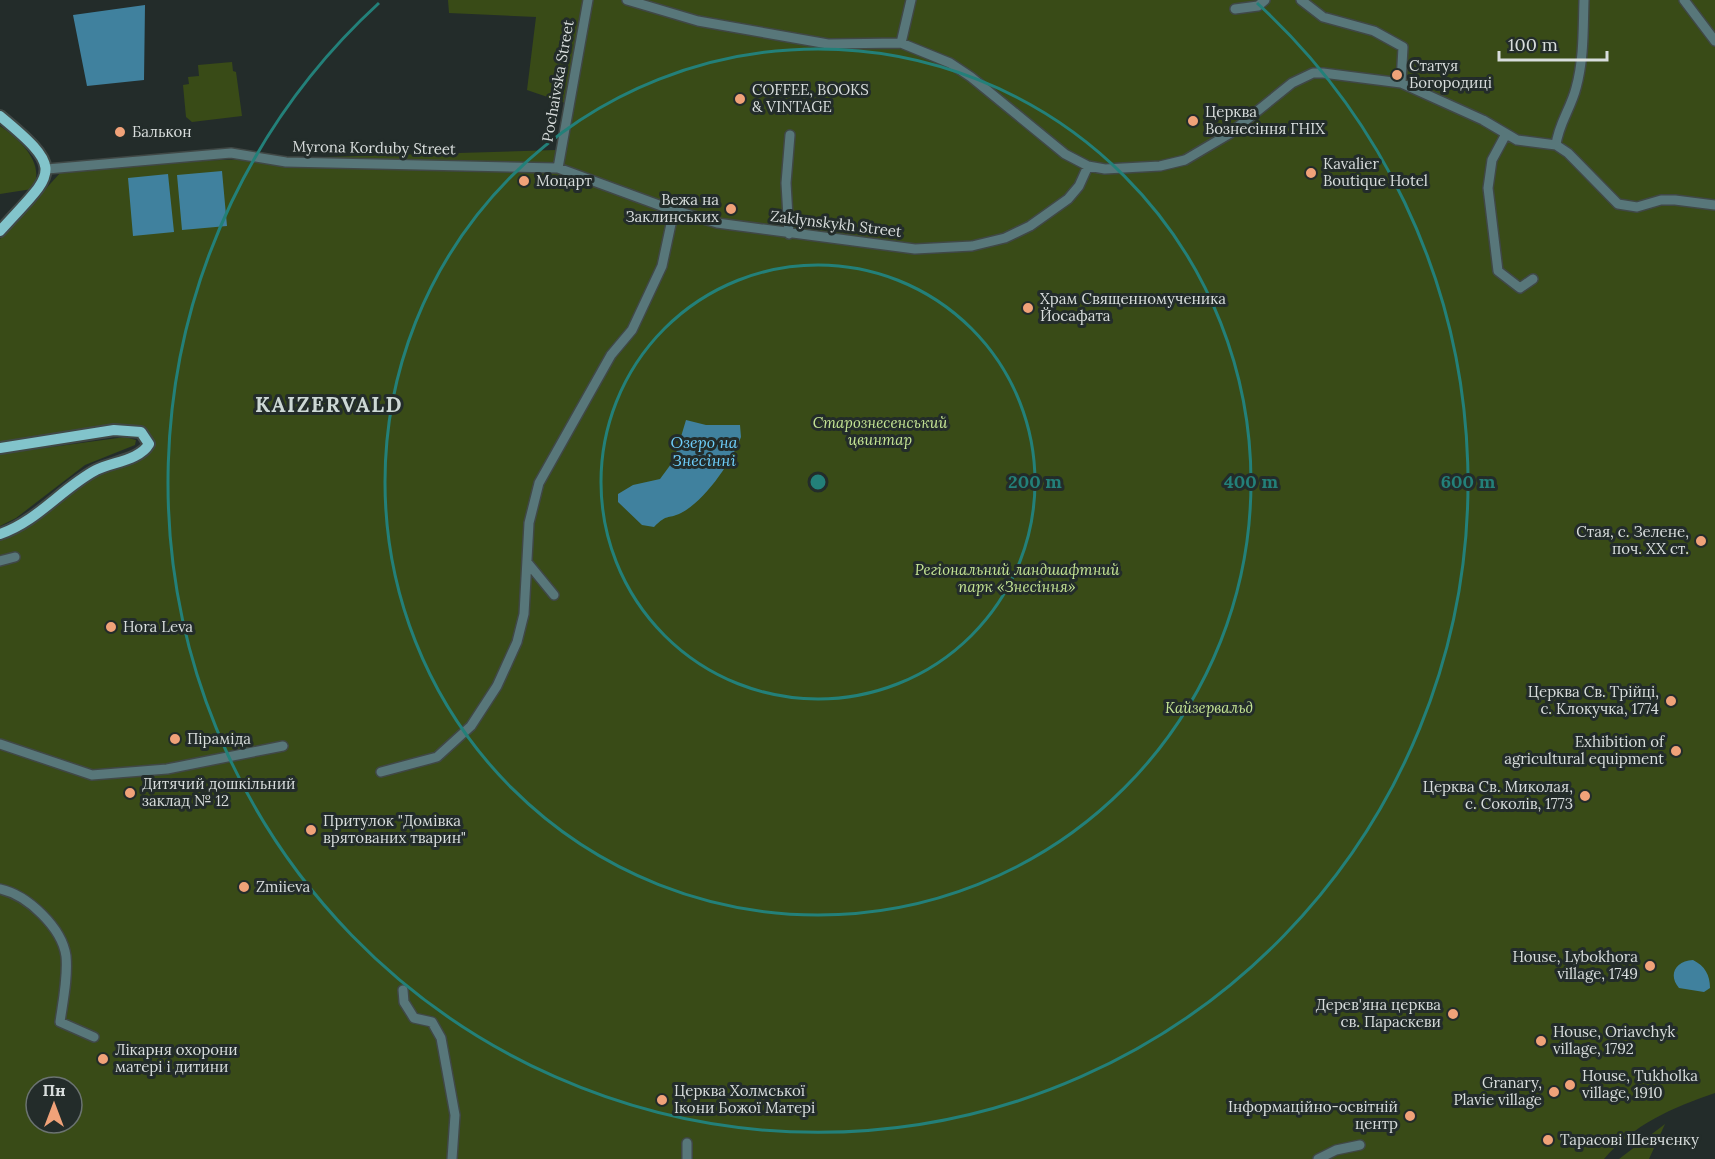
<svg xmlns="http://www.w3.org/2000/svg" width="1715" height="1159" viewBox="0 0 1715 1159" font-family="Lora,serif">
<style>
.green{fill:#394b17;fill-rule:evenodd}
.water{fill:#40819e}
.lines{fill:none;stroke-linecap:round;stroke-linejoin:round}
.minor-casing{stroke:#404846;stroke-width:12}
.major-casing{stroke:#404846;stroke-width:14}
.minor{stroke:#58777a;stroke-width:9}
.major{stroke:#82c4cb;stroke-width:10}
.ring{fill:none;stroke:#238079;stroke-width:3}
.poi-dot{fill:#f0a279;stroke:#232c2a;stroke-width:2}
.labels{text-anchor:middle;stroke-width:6;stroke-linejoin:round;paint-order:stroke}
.poi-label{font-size:15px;fill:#d8dddc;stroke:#232c2a;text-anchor:start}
.street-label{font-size:15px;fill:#d8dddc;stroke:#232c2a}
.park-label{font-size:15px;font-style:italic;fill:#c4e494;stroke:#232c2a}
.water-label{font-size:16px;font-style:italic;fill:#6ecefa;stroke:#232c2a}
.district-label{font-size:21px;font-weight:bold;letter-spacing:1.5px;fill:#cdd8d5;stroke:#232c2a}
.centre{fill:#238079;stroke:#232c2a;stroke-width:3}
.ring-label{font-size:18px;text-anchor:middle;font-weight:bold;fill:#238079;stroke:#232c2a;stroke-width:6;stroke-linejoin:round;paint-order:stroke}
</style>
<rect width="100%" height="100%" fill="#232c2a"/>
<!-- green -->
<path class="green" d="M448,0H1715V1093C1673,1107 1633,1125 1604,1159H0V536L92,476L143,457L145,431L0,445V239L61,172L155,162L556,150L565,103L527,90L536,17L449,13ZM36,1087H72V1123H36Z
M232,62L233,71L236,72L242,116L192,122L186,117L183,85L189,84L188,77L199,76L198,65Z
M0,126C20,139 47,165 32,189L0,194Z
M125,437L136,440L135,445L85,465L16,518L0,526V454Z
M1665,1124L1649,1159H1619Z"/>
<!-- water -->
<path class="water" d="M145,5L144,80L87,86L73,15Z
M222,171L227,226L182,230L177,175Z
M168,174L174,232L133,236L128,178Z
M686,420L706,425H740L741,437C732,461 705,501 681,513C666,520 668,513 654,527L642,525L618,502V494L633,485L660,479L674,460Z
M1693,960C1705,966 1710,975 1710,988L1704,992L1679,988C1668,975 1675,961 1693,960Z"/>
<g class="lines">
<defs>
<path id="minor" d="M627,0L698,21L828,44L901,43L950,63L971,77L1065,154L1088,166L1105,169L1160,166L1185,160L1229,134L1292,83L1313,73H1323L1401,83L1483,120L1517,140L1556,145L1568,153L1618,204L1637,207L1661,200H1675L1715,205
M1301,0L1323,17L1374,31L1403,47L1401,83
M1684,0L1715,41
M1235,9L1258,6L1265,0
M901,43L911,0
M1506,134L1492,160L1488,188L1498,271L1520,288L1533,279
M1556,145C1558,125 1571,108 1576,88C1584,59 1583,30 1584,0
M558,168L588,0
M47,169L231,153L286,162L558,168L667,208L717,223L915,249L972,246L1005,238L1030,226L1068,199L1079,186L1088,166
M789,234L786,183L790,135
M0,561L15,557
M527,562L554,595
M0,744L92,775L167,769L283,746
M381,772L437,757L471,726L497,686L517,642L524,614L529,523L539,483L611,355L632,330L662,266L674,210
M0,889C28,895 62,928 66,956C68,977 63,1001 60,1022L94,1037
M403,990L404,1002L414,1018L432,1022L441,1038L455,1115L452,1159
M687,1143V1159
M1318,1159L1336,1150L1360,1145"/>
<path id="major" d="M0,116C68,172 53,172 0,231
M0,448L114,430L141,432L149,444C140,460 112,462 96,470C62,488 38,521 0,534"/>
</defs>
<!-- minor casing -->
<use href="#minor" class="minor-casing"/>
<!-- major casing -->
<use href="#major" class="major-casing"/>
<!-- minor -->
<use href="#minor" class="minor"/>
<!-- major -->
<use href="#major" class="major"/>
</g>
<!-- distance rings -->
<g class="ring">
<circle cx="818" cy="482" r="217"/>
<circle cx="818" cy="482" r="433"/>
<path d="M1257 3A650 650 0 1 1 379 3"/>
</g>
<!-- markers -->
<g class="poi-dot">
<circle cx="1397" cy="75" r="6"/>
<circle cx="740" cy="99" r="6"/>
<circle cx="1193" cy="121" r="6"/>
<circle cx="120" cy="132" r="6"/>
<circle cx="1311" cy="173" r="6"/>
<circle cx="524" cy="181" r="6"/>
<circle cx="731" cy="209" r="6"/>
<circle cx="1028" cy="308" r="6"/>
<circle cx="1701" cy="541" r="6"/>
<circle cx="111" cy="627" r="6"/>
<circle cx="1671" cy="701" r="6"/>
<circle cx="175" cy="739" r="6"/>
<circle cx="1676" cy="751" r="6"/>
<circle cx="130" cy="793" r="6"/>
<circle cx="1585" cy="796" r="6"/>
<circle cx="311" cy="830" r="6"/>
<circle cx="244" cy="887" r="6"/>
<circle cx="1650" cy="966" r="6"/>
<circle cx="1453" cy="1014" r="6"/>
<circle cx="1541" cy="1041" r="6"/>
<circle cx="103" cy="1059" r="6"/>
<circle cx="1570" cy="1085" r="6"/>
<circle cx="1554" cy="1092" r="6"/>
<circle cx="662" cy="1100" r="6"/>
<circle cx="1410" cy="1116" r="6"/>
<circle cx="1548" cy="1140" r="6"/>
</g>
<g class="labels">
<!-- poi labels -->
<g class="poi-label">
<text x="1409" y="71">Статуя<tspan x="1409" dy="17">Богородиці</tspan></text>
<text x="752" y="95">COFFEE, BOOKS<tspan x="752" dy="17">&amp; VINTAGE</tspan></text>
<text x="1205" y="117">Церква<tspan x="1205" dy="17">Вознесіння ГНІХ</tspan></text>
<text x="132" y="137">Балькон</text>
<text x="1323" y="169">Kavalier<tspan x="1323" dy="17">Boutique Hotel</tspan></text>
<text x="536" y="186">Моцарт</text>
<text x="719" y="205" text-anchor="end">Вежа на<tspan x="719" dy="17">Заклинських</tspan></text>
<text x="1040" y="304">Храм Священномученика<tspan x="1040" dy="17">Йосафата</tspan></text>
<text x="1689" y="537" text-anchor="end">Стая, с. Зелене,<tspan x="1689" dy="17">поч. XX ст.</tspan></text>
<text x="123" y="632">Hora Leva</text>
<text x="1659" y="697" text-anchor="end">Церква Св. Трійці,<tspan x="1659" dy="17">с. Клокучка, 1774</tspan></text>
<text x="187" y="744">Піраміда</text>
<text x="1664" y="747" text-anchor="end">Exhibition of<tspan x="1664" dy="17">agricultural equipment</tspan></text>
<text x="142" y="789">Дитячий дошкільний<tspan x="142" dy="17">заклад № 12</tspan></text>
<text x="1573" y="792" text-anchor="end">Церква Св. Миколая,<tspan x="1573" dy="17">с. Соколів, 1773</tspan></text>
<text x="323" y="826">Притулок "Домівка<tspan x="323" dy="17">врятованих тварин"</tspan></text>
<text x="256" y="892">Zmiieva</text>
<text x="1638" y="962" text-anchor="end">House, Lybokhora<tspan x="1638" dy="17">village, 1749</tspan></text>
<text x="1441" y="1010" text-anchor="end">Дерев'яна церква<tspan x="1441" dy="17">св. Параскеви</tspan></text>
<text x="1553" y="1037">House, Oriavchyk<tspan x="1553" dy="17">village, 1792</tspan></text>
<text x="115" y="1055">Лікарня охорони<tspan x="115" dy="17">матері і дитини</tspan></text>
<text x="1582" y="1081">House, Tukholka<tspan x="1582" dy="17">village, 1910</tspan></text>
<text x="1542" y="1088" text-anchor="end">Granary,<tspan x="1542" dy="17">Plavie village</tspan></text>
<text x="674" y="1096">Церква Холмської<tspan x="674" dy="17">Ікони Божої Матері</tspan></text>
<text x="1398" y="1112" text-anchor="end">Інформаційно-освітній<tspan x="1398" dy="17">центр</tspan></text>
<text x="1560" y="1145">Тарасові Шевченку</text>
</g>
<!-- street labels -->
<g class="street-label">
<text transform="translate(558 81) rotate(-80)" y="5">Pochaivska Street</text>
<text transform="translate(374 148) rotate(1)" y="5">Myrona Korduby Street</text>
<text transform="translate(836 224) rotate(7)" y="5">Zaklynskykh Street</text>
</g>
<!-- park labels -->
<g class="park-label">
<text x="880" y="428">Старознесенський<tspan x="880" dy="17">цвинтар</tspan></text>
<text x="1017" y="575">Регіональний ландшафтний<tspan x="1017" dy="17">парк «Знесіння»</tspan></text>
<text x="1209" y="713">Кайзервальд</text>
</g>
<!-- water labels -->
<g class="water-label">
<text x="704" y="448">Озеро на<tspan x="704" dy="18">Знесінні</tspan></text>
</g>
<!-- district labels -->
<g class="district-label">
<text x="329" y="412">KAIZERVALD</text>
</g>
</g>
<circle cx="818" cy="482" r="9" class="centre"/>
<g class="ring-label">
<text x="1035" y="488">200 m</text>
<text x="1251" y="488">400 m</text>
<text x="1468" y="488">600 m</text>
</g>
<!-- north arrow -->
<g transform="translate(54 1105)"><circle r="28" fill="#232c2a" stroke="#6b7371" stroke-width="1.5"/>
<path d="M0-4.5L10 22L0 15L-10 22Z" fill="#f0a279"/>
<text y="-9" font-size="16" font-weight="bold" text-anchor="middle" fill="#d8dddc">Пн</text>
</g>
<!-- scale -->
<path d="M1499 51v9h108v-9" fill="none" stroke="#d8dddc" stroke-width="3"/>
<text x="1508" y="51" font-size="18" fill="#d8dddc" stroke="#232c2a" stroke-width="4.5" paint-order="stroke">100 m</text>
</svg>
